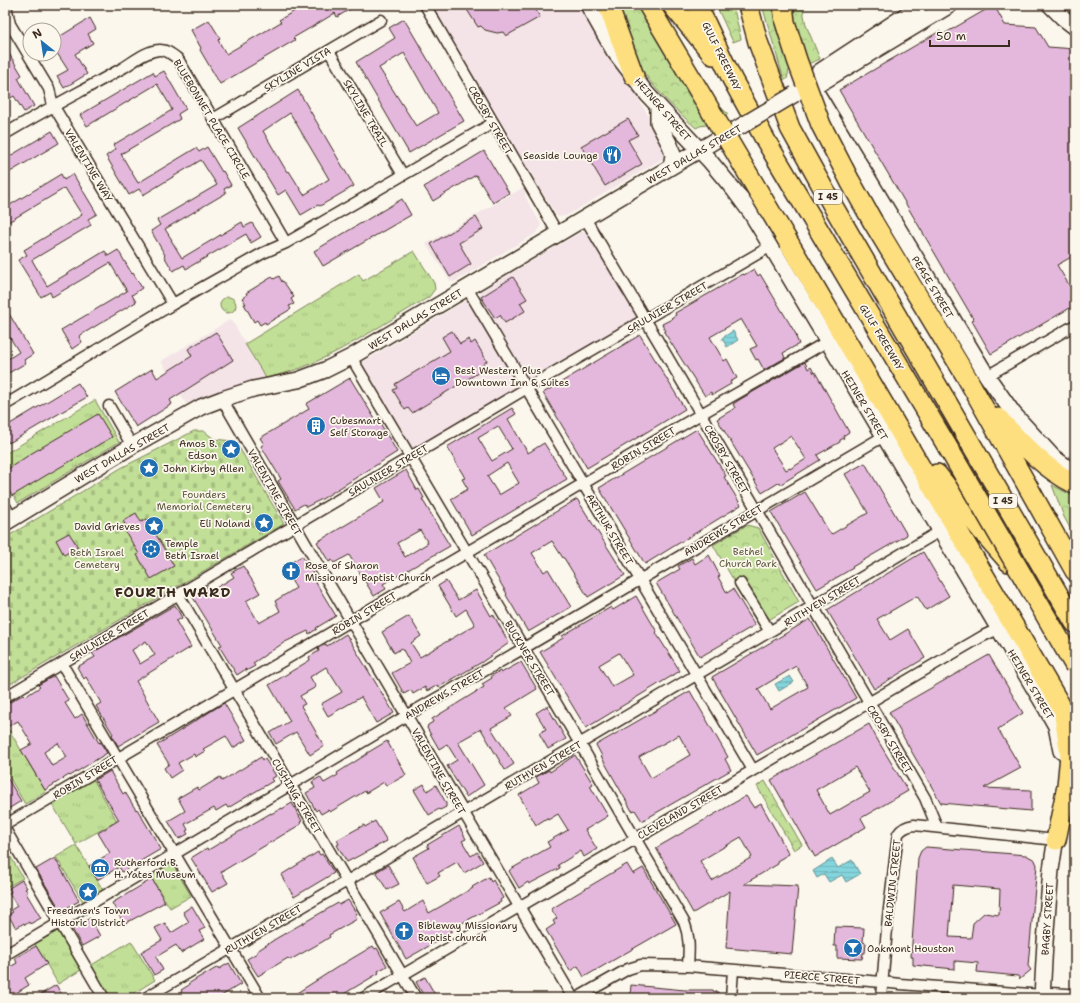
<svg xmlns="http://www.w3.org/2000/svg" width="1080" height="1003" viewBox="0 0 1080 1003" font-family="'Shantell Sans',sans-serif">
<style>
.built{fill:#f4e4e8}
.grass{fill:url(#grass-tufts);stroke:#7e845a}
.forest{fill:url(#forest-crowns);stroke:#7e845a}
.cemetery{fill:url(#cemetery-stones);stroke:#7e845a}
.water{fill:url(#water-rules);stroke:#669090}
.building{fill:#e4b8dd;stroke:#3b2a1e;fill-rule:evenodd}
.lines{fill:none;stroke-linecap:round;stroke-linejoin:round}
.street-casing{stroke:#3b2a1e;stroke-width:13}
.secondary-casing{stroke:#3b2a1e;stroke-width:18}
.highway-casing{stroke:#3b2a1e;stroke-width:22}
.street{stroke:#fbf7ec;stroke-width:10}
.secondary{stroke:#fbf7ec;stroke-width:15}
.highway{stroke:#fedf80;stroke-width:19}
.secondary-bridge-casing{stroke:#3b2a1e;stroke-width:18;stroke-linecap:butt}
.highway-bridge-casing{stroke:#3b2a1e;stroke-width:22;stroke-linecap:butt}
.secondary-bridge{stroke:#fbf7ec;stroke-width:15}
.highway-bridge{stroke:#fedf80;stroke-width:19}
.labels{text-anchor:middle;stroke-width:3.5;stroke-linejoin:round;paint-order:stroke}
.shield{fill:#fbf7ec;stroke:#75685c;stroke-width:1}
.shield-label{font-size:9px;font-weight:bold;fill:#3b2a1e}
.street-label{font-size:10px;fill:#3b2a1e;stroke:#fbf7ec}
.poi-label{font-size:10px;fill:#3b2a1e;stroke:#fbf7ec;text-anchor:start}
.park-label{font-size:10px;fill:#5c573c;stroke:#fbf7ec}
.district-label{font-size:14px;font-weight:bold;letter-spacing:1px;fill:#3b2a1e;stroke:#fbf7ec}
</style>
<defs>
<pattern id="grass-tufts" width="24" height="20" patternUnits="userSpaceOnUse"><rect width="24" height="20" fill="#c1df97"/><path d="M3 7l-1-3M5 7V3M7 7l1-3M15 17l-1-3M17 17v-4M19 17l1-3" fill="none" stroke="#a7c082"/></pattern>
<pattern id="forest-crowns" width="20" height="18" patternUnits="userSpaceOnUse"><rect width="20" height="18" fill="#c1df97"/><path d="M2 6a3 3 0 1 1 6 0M12 15a3 3 0 1 1 6 0" fill="none" stroke="#a7c082"/></pattern>
<pattern id="cemetery-stones" width="16" height="16" patternUnits="userSpaceOnUse"><rect width="16" height="16" fill="#c1df97"/><path d="M2 7V4a2 2 0 0 1 4 0v3zM10 15v-3a2 2 0 0 1 4 0v3z" fill="#a7c082"/></pattern>
<pattern id="water-rules" width="6" height="5" patternUnits="userSpaceOnUse"><rect width="6" height="5" fill="#83d4dc"/><path d="M0 2.5h6" fill="none" stroke="#72b6bc"/></pattern>
</defs>
<rect width="100%" height="100%" fill="#fbf7ec"/>
<filter id="ink" filterUnits="userSpaceOnUse"><feTurbulence type="fractalNoise" baseFrequency=".025" numOctaves="2"/><feDisplacementMap in="SourceGraphic" scale="8" xChannelSelector="R" yChannelSelector="G"/><feConvolveMatrix kernelMatrix="1 2 1 2 8 2 1 2 1" color-interpolation-filters="sRGB"/></filter>
<g filter="url(#ink)">
<path class="built" d="M432,5h151l84,142 1,7 -4,4 -98,58h-9l-26,-41z
M524,187l2,11 15,26 -2,5 -4,5 -81,48 -4,-1 -24,-37z
M581,232h5l3,2 49,82 -3,4 -100,60 -5,-1 -2,-1 -49,-81 1,-3 2,-4z
M465,301h4l50,82v3l-102,61 -3,1 -4,-2 -47,-81v-3z
M231,319l35,59 -34,9 -46,17 -25,-43z"/>
<path class="grass" d="M414,251l20,32 1,6 -6,8c-38,22 -76,48 -116,66 -15,7 -31,11 -47,15l-21,-34 114,-70 4,7z
M95,400l24,42 -101,61 -13,-22v-27z
M9,730l37,62 -21,12 -20,-34v-37z
M93,779l24,42 -41,23 -24,-40z
M76,845l27,45 -20,12 -27,-45z
M5,847l18,31 -18,10z
M172,863l19,33 -21,12 -20,-32z
M58,931l23,39 -23,14 -23,-40z
M131,941l24,39 -29,18h-16l-20,-32z"/>
<path class="forest" d="M613,5h29l44,69 42,40 -15,10 -13,2 -4,2c-22,-20 -44,-40 -59,-66 -10,-16 -17,-39 -24,-57z
M716,5h17l8,34 -8,3z
M762,5h40l4,20 14,34 -12,5 -19,6 -2,9 -3,1z
M220 305a8 8 0 1 1 16 0a8 8 0 1 1-16 0Z
M1052,485l23,12v40l-11,-20z
M747,525l11,3 41,74 -39,23 -47,-80z
M765,781l37,64 -8,5 -37,-64z"/>
<path class="cemetery" d="M194,431h10l10,8 18,2 8,8 44,75 -279,163v-149l116,-70z"/>
<path class="water" d="M733,331l5,9 -11,7 -5,-9z
M790,676l4,6 -15,9 -4,-7z
M832,859l6,9 14,-8 8,14 -14,8 -4,-7 -13,7 -5,-8 -7,4 -4,-7z"/>
<path class="building" d="M305,5h52l-20,12 -2,-4 -18,11 -24,14 2,2 -75,44 -20,-34 1,-2 -10,-18 18,-10 11,18 -2,2 8,14 55,-32 -2,-2z
M464,5h69l7,12 -34,19 -3,-4 -6,1 -12,-3 -4,-4 -3,1z
M994,5l11,20 31,2 12,20 27,2v206l-18,10 18,30v10l-84,49 -19,-33 2,-1 -135,-230 101,-59 2,4z
M90,18l6,11 -8,5 5,9 -18,11 12,20 -23,14 -7,-12 11,-6 -11,-17 -3,2v-15z
M404,19l60,102 -55,32 -53,-91 39,-24 -6,-10zM404,53l34,60 -22,13 -37,-58z
M5,47l17,28 -4,3 16,28 -10,6 -10,-16 -9,5z
M164,71l22,38 -8,5 2,5 -59,35 11,19 6,10 58,-35 3,4 8,-5 15,25 1,-1 8,14 -7,4 2,4 -61,36 7,11h-1l11,18 60,-36 2,5 8,-4 9,14 -10,6 -5,-9 -60,35 -2,-4 -11,6 -9,-15 1,-1 -14,-24 9,-6 -3,-5 60,-35 -16,-25 -58,35 -4,-6 -10,6 -23,-39 10,-7 -3,-4 59,-35 -4,-8 -11,-18 -70,42 -7,-11 73,-43 2,4z
M298,90l56,96 -34,20 -2,-1 -17,10 -15,-25 -8,5 -40,-67zM290,113l39,66 -25,16 -15,-24 -2,1 -24,-41z
M628,119l10,16 -10,5 14,24 -37,22 -24,-40z
M52,131l7,12 -54,32v-16z
M484,151l25,42 -16,10 -17,-28 -43,26 -9,-14z
M61,174l3,6 9,-6 24,40 -9,5 3,6 -59,35 15,26 58,-35 3,5 10,-6 14,24 1,-1 9,15 -10,7 4,7 -57,34 3,6 -10,7 -11,-19 66,-39 -17,-28 -58,34 -2,-5 -9,5 -23,-37 9,-5 -3,-5 58,-35 -17,-27 -60,36v-16z
M402,199l9,16 -88,51 -9,-15z
M476,217l7,12 -24,14 12,21 -21,13 -19,-33z
M754,269l4,7 2,-2 37,62 -1,1 3,7 -16,9 2,5 -21,12 -6,-11 -2,1 -6,-11 7,-3 -16,-27 -31,18 14,24 3,-2 10,19 -7,4 1,2 -19,11 -1,-3 -6,4 -41,-64 2,-1 -4,-7 10,-5 -1,-1 5,-3 -1,-2 68,-39 1,1z
M279,276l3,6 1,-1 11,16 -3,2 3,5 -5,2 2,3 -25,15 -1,-2 -5,3 -3,-5 -3,2 -10,-18h2l-4,-6 5,-3 -1,-2 26,-16 2,2z
M513,277l14,22 -7,4 5,8 -20,12 -5,-8 -5,3 -14,-21z
M5,307l28,47 -9,6 2,3 -21,12v-14l14,-9 -14,-22z
M452,331l8,13 9,-5 2,5 4,-3 12,20 -4,3 3,4 -74,45 -4,-5 -3,2 -12,-20 4,-2 -2,-4 55,-33 -8,-14z
M216,332l17,28 -63,40 2,4 -36,23 -21,-35 37,-23 5,9 35,-22 -4,-7z
M640,335l45,74 -98,59 -44,-75z
M805,362l3,7 3,-2 3,6 1,-1 34,60 -6,4 1,2 -4,2v2l-23,13 3,5 -39,24 -1,-2 -18,11 -45,-74 18,-11 -2,-4 6,-4zM791,436l15,23 -16,10v-1l-4,2 -14,-22z
M350,378l28,46 2,-1 17,29 -75,47 -16,8 -2,-3 -9,5 -17,-28 3,-2 -20,-33 3,-2 -4,-6 49,-29 -3,-5z
M78,383l9,14 -78,46 -4,-6v-10z
M512,408l4,6 -8,5 20,34 16,-10 23,36 -95,56 -21,-36 17,-10 -6,-10 3,-1 -18,-31zM498,426l14,23 -20,12 -14,-23zM507,463l12,20 -20,12 -12,-19z
M98,414l14,23 -67,39 -33,20 -7,-12v-13l27,-18z
M697,429l29,47 -2,1 17,28 -96,59 -46,-76z
M865,463l42,72 -55,32 1,1 -36,21 -46,-77 34,-20 25,41h1l1,1 36,-21 -23,-39z
M406,470l11,20 2,-1 5,9 -2,1 12,20v1l16,26 -67,38 3,5 -12,7 -25,-41 -15,8 -2,-3 -3,2 -12,-20 67,-40 -8,-14zM420,530l8,13 -23,14 -8,-14z
M577,499l48,76 -37,22 -24,-39h-1l-11,-17 -20,12 12,19 4,-3 23,38 -43,25 -22,-37 1,-1 -23,-39z
M136,513l5,9 6,-3 27,47 -23,13 -14,-24 2,-1 -14,-23 3,-2 -5,-8z
M69,533l9,14 -14,8 -8,-15z
M923,552l26,44 -23,14 -9,-14 -40,23 13,21 18,-11 17,29 -51,31 -47,-79z
M709,555l11,21 -2,1 9,16 6,-4 22,36 -55,32 -44,-74 24,-14 -2,-3 14,-8 3,6z
M302,556l12,19 -2,1 24,40 -20,12 1,1 -8,5 -1,-3 -23,11 -32,21 2,3 -9,5v-2l-9,6 -18,-29 3,-1 -30,-49 16,-10 3,5 23,-14 -3,-4 12,-7 17,27 -14,8 13,22 21,-12 -5,-10 21,-13 -13,-21z
M446,581l12,19 18,-10 15,26 2,-2 16,29 -27,19 -43,25 -1,-2 -11,6 -2,-4 -12,7 -2,-4 -7,4 -12,-21 18,-10 -8,-15 -8,5 -12,-21 27,-16 12,20 -10,7 9,14 55,-32 -9,-16 -10,7 -18,-30z
M636,596l21,36 -1,1 24,38 -94,57 -46,-76 23,-14 -1,-2 49,-29 2,3zM619,653l14,22 -21,12 -13,-22z
M175,605l7,13 -6,3 15,26 -55,34 23,41 -41,24 -6,-11 1,-1 -17,-28 5,-3 -15,-26 -2,2 -7,-12 18,-10 -3,-4zM146,641l9,14 -15,9 -8,-14z
M810,619l46,79 -99,57 -45,-78zM796,666l12,21 -38,22 -12,-20z
M346,634l48,79 -18,10 -15,-26 -33,19 -7,-12 21,-12 -16,-25 -16,10 6,10 -16,9 5,8 -4,2 23,40 -14,9 -14,-23 -20,12 -6,-11 20,-12 -21,-36 41,-25 -1,-3 10,-6 -1,-3 8,-4 1,2z
M989,655l34,58 -25,16 23,39 -37,20 47,2v21l-90,-8 -52,-91z
M521,662l16,27 -31,19 6,8 -21,12 23,36 -9,6 -24,-41 -23,13 26,43 -18,12 -19,-31 10,-6 -10,-16 -8,5 -12,-21 1,-3 5,-3 -1,-3 52,-32 -2,-3 10,-6 -1,-2 9,-5 1,2z
M54,676l15,25 -4,2 10,16 7,-5 17,29 1,-1 7,11 -37,23 -1,-1 -24,15 -24,-40 11,-6 -14,-23 -13,7v-23l19,-11 2,2 14,-9 -2,-2zM58,743l9,14 -15,9 -8,-14z
M690,691l38,66 -3,2 6,11 -89,51 -7,-11 -3,1 -31,-55h1l-6,-11zM679,735l11,20 -39,23 -12,-21z
M224,703l22,37 -13,8 -7,-12 -23,13 2,2 -10,6 -1,-3 -16,9 4,7 -12,8 -6,-10 5,-4 -12,-19z
M547,706l19,33 -18,10 -9,-16 7,-4 -10,-16z
M869,724l8,15 31,52 -47,27 5,9 -51,30 -44,-77zM855,767l15,25 -40,23 -14,-25z
M387,741l19,34 -20,11 -2,-4 -18,11 -1,-2 -35,21 -2,-2 -7,4 -3,-5 -2,2 -10,-18 9,-5 -3,-6 8,-5 4,6 14,-8 -1,-2 30,-19v-1z
M575,755l18,29 -3,2 18,30 -23,14 12,19 -13,8 -3,-6 -23,14 2,3 -31,16 -1,-2 -9,6 -10,-17 2,-2 39,-22 -3,-5 21,-12 -10,-16 -10,6 -1,-2 -11,7 -17,-30 20,-12 -3,-6 13,-7 1,2z
M261,757l2,3 2,-1 11,17 -5,3 2,2 -45,27 -2,-3 -10,6 -2,-3 -29,16 3,6 -2,1 2,3 -9,5 -11,-18 17,-10 -7,-13 19,-11 2,3 21,-13 2,4z
M110,771l13,23 2,-2 11,18 1,-1 24,40 -39,23 -3,-5 -22,13 -8,-14 21,-13 -12,-20 21,-13 -24,-40z
M5,774l16,27 -16,10z
M424,784l3,7 9,-6 10,18v4l-6,3 -1,-1 -10,6 -15,-25z
M746,796l8,12 7,-4 28,50 -12,7 1,3 -34,20 54,2 -6,68 -66,-6 4,-57 -37,22 -37,-65zM741,837l11,20 -40,24 -12,-20z
M292,803l10,18 -2,1 1,2 -80,48 7,11 -16,9 -21,-34 16,-10 1,2 63,-37v1l11,-6v1z
M375,821l12,20 -40,21 -10,-17 2,-1 -2,-4 27,-15 1,2z
M459,826l7,13 -4,2 9,15 6,-4 6,10 -19,11 -7,-11 -19,11 2,3 -13,7 -14,-26 16,-9 -2,-3z
M926,847l100,8 9,5 2,5 -9,101 3,4 -11,9 -2,-3 -41,-4 1,-9 -23,-2v8l-42,-4v-8h-2l7,-99 3,-7zM953,885l47,4 -1,26 -15,-2 -11,10 -2,15 -22,-1z
M318,852l2,3 2,-1 12,19 -40,24 -13,-22z
M55,858l24,43 -18,10 -25,-42z
M627,864l6,10 10,-6 33,56 -92,53 -6,-11 -8,5 -24,-41 9,-6 -2,-3 4,-3 -6,-9z
M388,865l11,19 -12,6 -11,-18z
M489,877l2,5 2,-2 10,18 -3,2 1,2 -50,27 1,2 -10,5 1,2 -37,21 -26,-46 19,-11 6,10 18,-11 6,12 44,-25 -1,-1z
M152,879l13,23 -41,22 -12,-21z
M22,880l5,8 -2,1 3,3 -2,1 15,25 -11,6 -1,-2 -4,3 -1,-2 -8,5 -8,-13 5,-3 -2,-2 6,-4 -8,-13 2,-1 -2,-4z
M348,900l9,14 -2,1 2,4 -28,16 1,2 -8,5 -32,18 -2,-2 -30,18 -11,-17 10,-6v-2l20,-13 61,-35 1,2z
M192,906l13,22 -6,3 5,8 -23,14 -5,-8 -20,12 7,13 -9,5 -13,-23 21,-12 -7,-12 10,-5 6,10 18,-11 -6,-10z
M90,918l10,18 -18,10 -10,-17z
M835,927l29,1 -1,14 3,1 -1,10h-2l-1,6 -25,-1v-12h-3z
M36,946l11,18 -22,14 4,7 -21,13h-3v-28l12,-7 -2,-5z
M373,946l2,3 2,-1 10,18 -9,5 1,2 -42,25h-48l47,-30z
M229,963l12,21 -23,14h-46l10,-6 -1,-2 8,-5 -1,-1 18,-11v1l12,-7 1,2z
M425,977l12,21h-12l-9,-16z
M56,985l8,13h-29z
M631,985l54,5h28v1l5,1v6h-88z"/>
<g class="lines">
<defs>
<path id="street" d="M6,5l4,19 39,65 4,16 120,199
M425,5l133,229
M329,51l74,124
M213,119l168,-99
M5,134c38,-23 77,-43 116,-65 11,-6 24,-18 38,-19 7,-1 14,5 19,9l108,184
M585,218l79,133 261,447 12,29
M467,288l286,482
M351,357l197,332 136,233c6,15 5,28 4,44
M987,376l88,-51
M222,399l103,178 248,421
M5,405l168,-101 90,-51 23,-10 207,-120
M109,406l23,40
M5,506l7,12
M740,583l30,49
M178,594l238,404
M62,664l198,334
M5,697l522,-309 244,-142
M5,825l696,-411 127,-73
M5,829l99,169
M5,955l411,-245 108,-62 360,-212
M145,998l202,-117 593,-350
M363,998l620,-362 15,-7
M577,998l51,-29 13,-4 47,1 194,16 18,2 142,11
M731,998l2,-28
M881,998l7,-81 10,-83c4,-6 9,-8 16,-9l142,15"/>
<path id="secondary" d="M588,5l26,46 33,43 62,66 25,30 17,23 20,33 276,464 9,16 5,25
M1050,5l12,12 13,10
M812,85l7,-13 102,-67
M813,87l174,289 26,37 40,44 22,16
M804,89l8,-4 12,-4 126,-76
M658,106v16l12,23 3,10 -2,12
M5,523l127,-77 69,-39 21,-8 31,-10 45,-9 27,-10 26,-13 382,-227
M1042,995l33,2
M1042,998l3,-56 6,-72 6,-40"/>
<path id="highway" d="M608,5l26,71
M672,5l41,50
M697,5l35,74 34,62 181,305
M748,5l10,37 32,86 43,78 242,417
M873,222l93,154 109,195
M789,243l286,487
M998,418c23,25 46,51 77,66
M937,474l44,56 28,32
M1056,840l11,-54 3,-31 -6,-39"/>
</defs>
<use href="#street" class="street-casing"/>
<use href="#secondary" class="secondary-casing"/>
<use href="#highway" class="highway-casing"/>
<use href="#street" class="street"/>
<use href="#secondary" class="secondary"/>
<use href="#highway" class="highway"/>
<defs>
<path id="secondary-bridge" d="M738,128l57,-34"/>
<path id="highway-bridge" d="M648,5l141,238
M783,5l2,17 12,38 24,65 29,56 23,41
M947,446l128,220"/>
</defs>
<use href="#secondary-bridge" class="secondary-bridge-casing"/>
<use href="#highway-bridge" class="highway-bridge-casing"/>
<use href="#secondary-bridge" class="secondary-bridge"/>
<use href="#highway-bridge" class="highway-bridge"/>
</g>
</g>
<defs>
<symbol id="restaurant-disc" viewBox="-11 -11 22 22"><circle r="9.5" fill="#1f6fb2" stroke="#fbf7ec"/><path d="M-5-6h1v4h1v-4h1v4h1v-4h1v5L-1.5 .5V6h-2V.5L-5-1ZM5-6V6H3V1.5H1.5Q1.5-4 5-6Z" fill="#fff"/></symbol>
<symbol id="hotel-disc" viewBox="-11 -11 22 22"><circle r="9.5" fill="#1f6fb2" stroke="#fbf7ec"/><path d="M-6-4.5h1.5V1H6V5H4.5V3h-9V5H-6ZM-4 0a1.8 1.8 0 1 1 3.6 0ZM.5 0V-2.5h3Q6-2.5 6 0Z" fill="#fff"/></symbol>
<symbol id="building-disc" viewBox="-11 -11 22 22"><circle r="9.5" fill="#1f6fb2" stroke="#fbf7ec"/><path d="M-4-6H4V6H1V3H-1V6H-4ZM-2.5-4.3h1.7v1.8h-1.7ZM.8-4.3h1.7v1.8H.8ZM-2.5-1h1.7V.8h-1.7ZM.8-1h1.7V.8H.8Z" fill="#fff"/></symbol>
<symbol id="sight-disc" viewBox="-11 -11 22 22"><circle r="9.5" fill="#1f6fb2" stroke="#fbf7ec"/><path d="M0-6L1.8-2.2L6-1.7L2.9 1.2L3.7 5.4L0 3.3L-3.7 5.4L-2.9 1.2L-6-1.7L-1.8-2.2Z" fill="#fff"/></symbol>
<symbol id="synagogue-disc" viewBox="-11 -11 22 22"><circle r="9.5" fill="#1f6fb2" stroke="#fbf7ec"/><path d="M0-6.5L5.6 3.2H-5.6ZM0 6.5L5.6-3.2H-5.6Z" fill="#fff"/></symbol>
<symbol id="church-disc" viewBox="-11 -11 22 22"><circle r="9.5" fill="#1f6fb2" stroke="#fbf7ec"/><path d="M-1.2-6h2.4v3.5h3.3v2.4h-3.3V6h-2.4V-.1h-3.3v-2.4h3.3Z" fill="#fff"/></symbol>
<symbol id="museum-disc" viewBox="-11 -11 22 22"><circle r="9.5" fill="#1f6fb2" stroke="#fbf7ec"/><path d="M0-6L6-3V-2H-6V-3ZM-5-1h2V3h-2ZM-1-1h2V3h-2ZM3-1h2V3H3ZM-6 4H6V6H-6Z" fill="#fff"/></symbol>
<symbol id="bar-disc" viewBox="-11 -11 22 22"><circle r="9.5" fill="#1f6fb2" stroke="#fbf7ec"/><path d="M-6-5H6L.8 .8V4.5H3.5V6h-7V4.5H-.8V.8Z" fill="#fff"/></symbol>
</defs>
<g fill-rule="evenodd">
<use href="#restaurant-disc" x="601" y="144" width="22" height="22"/>
<use href="#hotel-disc" x="430" y="365" width="22" height="22"/>
<use href="#building-disc" x="305" y="415" width="22" height="22"/>
<use href="#sight-disc" x="220" y="438" width="22" height="22"/>
<use href="#sight-disc" x="138" y="457" width="22" height="22"/>
<use href="#sight-disc" x="253" y="512" width="22" height="22"/>
<use href="#sight-disc" x="143" y="515" width="22" height="22"/>
<use href="#synagogue-disc" x="140" y="538" width="22" height="22"/>
<use href="#church-disc" x="280" y="560" width="22" height="22"/>
<use href="#museum-disc" x="89" y="857" width="22" height="22"/>
<use href="#sight-disc" x="77" y="881" width="22" height="22"/>
<use href="#church-disc" x="393" y="920" width="22" height="22"/>
<use href="#bar-disc" x="842" y="937" width="22" height="22"/>
</g>
<g class="labels">
<g class="shield">
<rect x="814" y="190" width="28" height="14" rx="3"/>
<rect x="989" y="494" width="28" height="14" rx="3"/>
</g>
<g class="shield-label">
<text x="828" y="200">I 45</text>
<text x="1003" y="504">I 45</text>
</g>
<g class="street-label">
<text transform="translate(722 56) rotate(64)" y="4">GULF FREEWAY</text>
<text transform="translate(297 69) rotate(-31)" y="4">SKYLINE VISTA</text>
<text transform="translate(663 109) rotate(49)" y="4">HEINER STREET</text>
<text transform="translate(366 113) rotate(59)" y="4">SKYLINE TRAIL</text>
<text transform="translate(212 119) rotate(59)" y="4">BLUEBONNET PLACE CIRCLE</text>
<text transform="translate(491 120) rotate(60)" y="4">CROSBY STREET</text>
<text transform="translate(694 154) rotate(-30)" y="4">WEST DALLAS STREET</text>
<text transform="translate(89 165) rotate(59)" y="4">VALENTINE WAY</text>
<text transform="translate(933 287) rotate(59)" y="4">PEASE STREET</text>
<text transform="translate(667 307) rotate(-30)" y="4">SAULNIER STREET</text>
<text transform="translate(415 319) rotate(-31)" y="4">WEST DALLAS STREET</text>
<text transform="translate(882 337) rotate(59)" y="4">GULF FREEWAY</text>
<text transform="translate(865 405) rotate(59)" y="4">HEINER STREET</text>
<text transform="translate(643 448) rotate(-31)" y="4">ROBIN STREET</text>
<text transform="translate(122 453) rotate(-30)" y="4">WEST DALLAS STREET</text>
<text transform="translate(727 459) rotate(60)" y="4">CROSBY STREET</text>
<text transform="translate(388 470) rotate(-31)" y="4">SAULNIER STREET</text>
<text transform="translate(275 492) rotate(60)" y="4">VALENTINE STREET</text>
<text transform="translate(610 529) rotate(59)" y="4">ARTHUR STREET</text>
<text transform="translate(723 530) rotate(-31)" y="4">ANDREWS STREET</text>
<text transform="translate(822 601) rotate(-31)" y="4">RUTHVEN STREET</text>
<text transform="translate(364 613) rotate(-31)" y="4">ROBIN STREET</text>
<text transform="translate(109 635) rotate(-31)" y="4">SAULNIER STREET</text>
<text transform="translate(530 658) rotate(59)" y="4">BUCKNER STREET</text>
<text transform="translate(1031 684) rotate(59)" y="4">HEINER STREET</text>
<text transform="translate(444 694) rotate(-30)" y="4">ANDREWS STREET</text>
<text transform="translate(890 739) rotate(59)" y="4">CROSBY STREET</text>
<text transform="translate(543 765) rotate(-30)" y="4">RUTHVEN STREET</text>
<text transform="translate(439 771) rotate(60)" y="4">VALENTINE STREET</text>
<text transform="translate(85 777) rotate(-31)" y="4">ROBIN STREET</text>
<text transform="translate(297 796) rotate(59)" y="4">CUSHING STREET</text>
<text transform="translate(680 812) rotate(-30)" y="4">CLEVELAND STREET</text>
<text transform="translate(892 883) rotate(-84)" y="4">BALDWIN STREET</text>
<text transform="translate(1047 919) rotate(-86)" y="4">BAGBY STREET</text>
<text transform="translate(263 929) rotate(-30)" y="4">RUTHVEN STREET</text>
<text transform="translate(822 977) rotate(5)" y="4">PIERCE STREET</text>
</g>
<g class="poi-label">
<text x="598" y="159" text-anchor="end">Seaside Lounge</text>
<text x="455" y="374">Best Western Plus<tspan x="455" dy="12">Downtown Inn &amp; Suites</tspan></text>
<text x="330" y="424">Cubesmart<tspan x="330" dy="12">Self Storage</tspan></text>
<text x="217" y="447" text-anchor="end">Amos B.<tspan x="217" dy="12">Edson</tspan></text>
<text x="163" y="472">John Kirby Allen</text>
<text x="250" y="527" text-anchor="end">Eli Noland</text>
<text x="140" y="530" text-anchor="end">David Grieves</text>
<text x="165" y="547">Temple<tspan x="165" dy="12">Beth Israel</tspan></text>
<text x="305" y="569">Rose of Sharon<tspan x="305" dy="12">Missionary Baptist Church</tspan></text>
<text x="114" y="866">Rutherford B.<tspan x="114" dy="12">H. Yates Museum</tspan></text>
<text x="88" y="914" text-anchor="middle">Freedmen's Town<tspan x="88" dy="12">Historic District</tspan></text>
<text x="418" y="929">Bibleway Missionary<tspan x="418" dy="12">Baptist church</tspan></text>
<text x="867" y="952">Oakmont Houston</text>
</g>
<g class="park-label">
<text x="204" y="498">Founders<tspan x="204" dy="12">Memorial Cemetery</tspan></text>
<text x="748" y="555">Bethel<tspan x="748" dy="12">Church Park</tspan></text>
<text x="97" y="556">Beth Israel<tspan x="97" dy="12">Cemetery</tspan></text>
</g>
<g class="district-label">
<text x="173" y="597">FOURTH WARD</text>
</g>
</g>
<rect width="1080" height="1003" fill="none" stroke="#fbf7ec" stroke-width="20"/>
<rect x="10" y="10" width="1060" height="983" fill="none" stroke="#3b2a1e" stroke-width="1.5" filter="url(#ink)"/>
<g transform="translate(42 42) rotate(330)"><circle r="19" fill="#fbf7ec" stroke="#aea59a"/>
<path d="M0-3L7 15L0 10L-7 15Z" fill="#1f6fb2"/>
<text y="-6" font-size="11" font-weight="bold" text-anchor="middle" fill="#3b2a1e">N</text>
</g>
<path d="M930 40v6h79v-6" fill="none" stroke="#3b2a1e" stroke-width="2"/>
<text x="936" y="40" font-size="12" fill="#3b2a1e" stroke="#fbf7ec" stroke-width="3" paint-order="stroke">50 m</text>
</svg>
